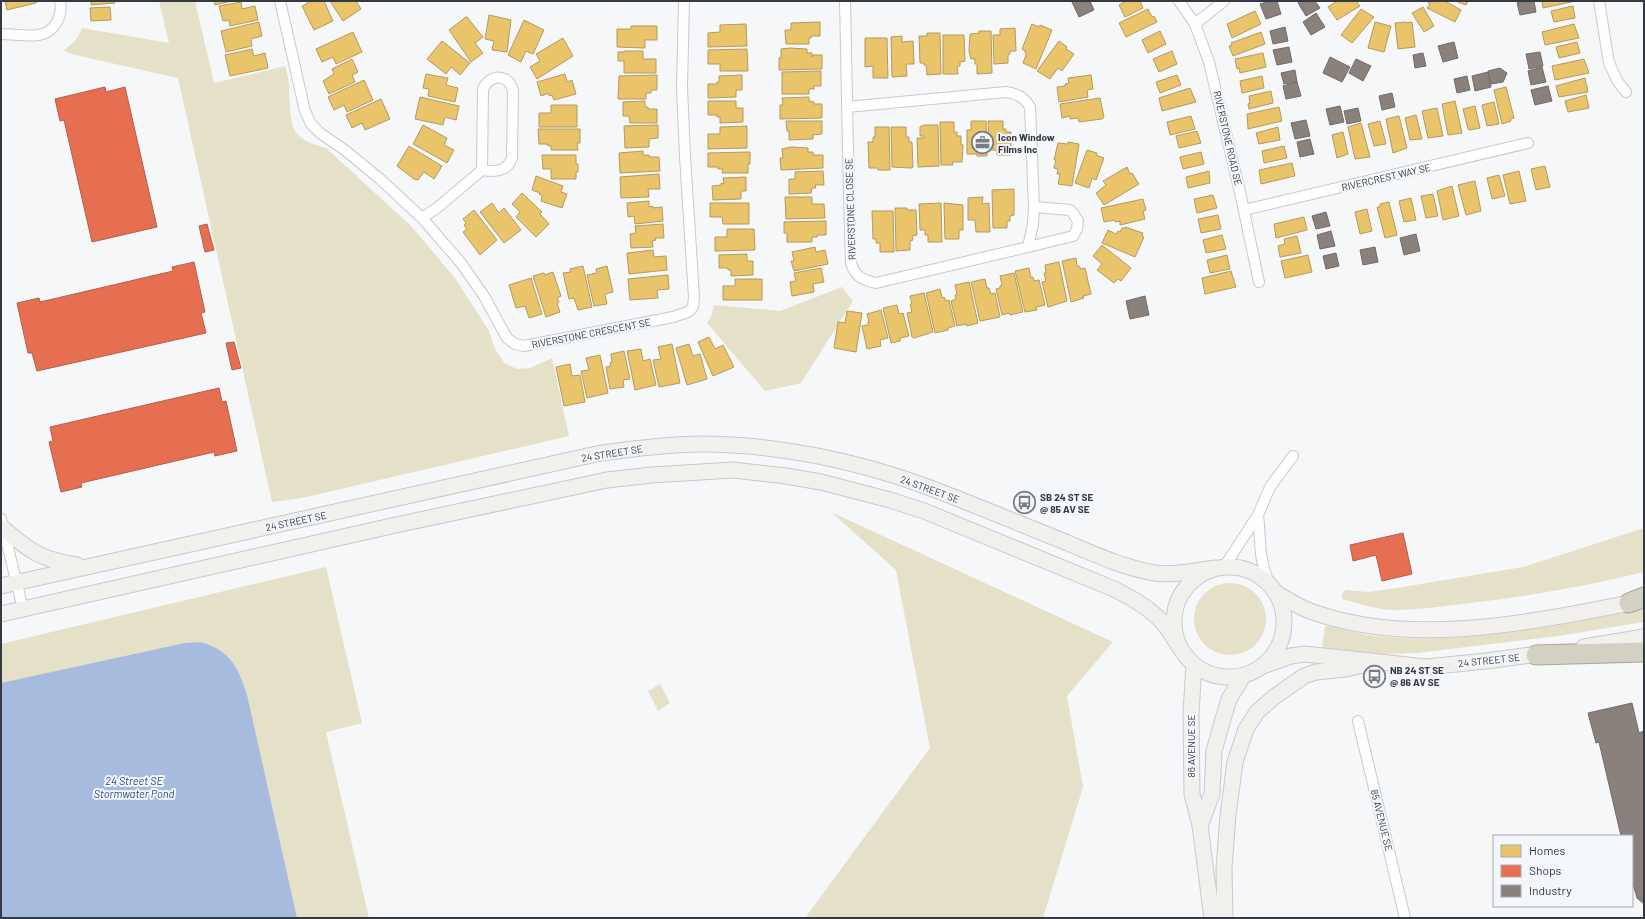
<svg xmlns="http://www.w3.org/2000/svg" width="1645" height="919" viewBox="0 0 1645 919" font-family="Barlow,sans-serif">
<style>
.green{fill:#e5e0c8}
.water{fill:#a6bbde}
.homes{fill:#e9c46a;stroke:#b39a5e}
.shops{fill:#e76f51;stroke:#b15f4d}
.industry{fill:#8a817c;stroke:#706b6b}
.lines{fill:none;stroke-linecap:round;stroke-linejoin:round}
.street-casing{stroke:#c6c9cf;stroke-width:12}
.secondary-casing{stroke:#c6c9cf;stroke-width:17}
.highway-casing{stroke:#a8a69a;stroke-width:21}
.street{stroke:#fefefe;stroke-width:10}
.secondary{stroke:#f1f0ec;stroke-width:15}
.highway{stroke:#d3d1c4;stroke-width:19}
.labels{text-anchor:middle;stroke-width:4;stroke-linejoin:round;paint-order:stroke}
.poi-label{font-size:10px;font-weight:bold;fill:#343943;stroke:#f3f6fb;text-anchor:start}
.street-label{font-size:10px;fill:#343943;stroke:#f3f6fb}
.water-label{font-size:11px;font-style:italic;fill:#284b87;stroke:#f3f6fb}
</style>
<rect width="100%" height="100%" fill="#f5f7f9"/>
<path class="green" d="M159,1h36l19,82 71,-17c2,6 3,12 4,18 1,14 -1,40 9,51 8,8 19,10 28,13l85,78 44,52 34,53 5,16 10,16 13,6 13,-1 22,-10 17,78 -267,62 -30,4 -94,-424 -107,-24 -7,-4c9,-6 14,-11 18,-22l87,15z
M842,287l11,14 -52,82 -36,8 -58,-68 4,-6 3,-12 66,6z
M831,512l282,130 -46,54 16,91 -40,131h-238l125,-170 -34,-178z
M1644,528v44c-57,14 -115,24 -173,31 -26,3 -53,7 -79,7 -17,-1 -34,-7 -50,-11v-6l4,-3 22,2 29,-4 126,-21z
M326,567l36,156 -36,9 43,186h-368v-274z
M1194 619a36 36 0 1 1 72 0a36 36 0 1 1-72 0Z
M1644,609v13l-86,14 -141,17 -38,1 -56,-6 -1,-2 3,-19 2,-1c16,3 32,8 48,10 91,9 180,-10 269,-27z
M660,684l10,19 -12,8 -10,-20z"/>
<path class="water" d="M200,642c30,8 38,25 47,53l50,223h-296v-235l184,-40z"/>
<path class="homes" d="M5,1h32v1l-1,1 -29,7z
M91,1h23l1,2 -24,2z
M214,1h18l-17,4z
M307,1h17l9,20 -19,9 -12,-24 6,-3z
M330,1h26l5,8 -18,12z
M1126,1h14l3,7 -18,9 -6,-12z
M1337,1h19l4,5 -23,14 -9,-13z
M1429,1h16l16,9 -6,12 -28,-14 3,-4 -2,-1z
M1455,1h13l-2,4z
M1542,1h34l-33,7z
M241,2l1,7 13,-3 3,14 -28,6 -1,-6 -6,1 -4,-15z
M1573,6l2,12 -21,4 -3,-11z
M110,7l1,13 -20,1 -1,-13z
M1423,7l11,19 -10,6 -12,-19z
M1148,9l4,8 2,-1 3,6 -31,15 -7,-14z
M1361,9l13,8 -22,26 -11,-8z
M1255,11l6,13 -29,14 -5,-14z
M489,15l22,5 -4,32 -15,-2 2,-9 -9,-2z
M466,17h1l16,20 -8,6 8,10 -12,9 -22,-32z
M524,20l20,10 -11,24 -7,-3 -5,11 -13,-7z
M259,22l3,14 -11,3 1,7 -26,6 -5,-21z
M820,22v14h-9v2h-2v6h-23l-1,-14h6v-7z
M1375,22l16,4 -7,26 -16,-4z
M1406,22v1l6,-1 3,25 -17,2 -3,-26z
M746,24l1,22 -39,1v-14l12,-1v-7z
M1032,24l7,3 1,-2 12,5 -16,39 -13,-6 3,-8 -1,-4 -3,-2z
M1574,24l5,14 -34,7 -3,-13z
M631,26h26v14h-13l1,1v7l-28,-1v-18h14z
M1015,28l1,23h-6v3l-2,1v8l-14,1 -1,-29h7v-6z
M979,31h12l1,42 -15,1v-10h-2v-5h-4l-2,-8 1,-17 9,-1z
M1160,31l6,13 -18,9 -6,-13z
M353,32l9,20 -26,12 -3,-7 -11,5 -6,-13z
M1261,32l4,12 -32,12 -4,-10 3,-1 -1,-2z
M927,33h13l1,41 -14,1 -1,-10h-2v-2h-4l-1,-27h8z
M943,35h21l1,26 -5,1v4l-3,1 1,7h-15z
M902,36v6l11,-1 1,23h-8l1,12 -15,1 -1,-40z
M563,38l10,18 -36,23 -7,-12 10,-6 -4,-7z
M865,38h22l1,40h-15v-12l-8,1z
M442,41l28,22 -10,12 -9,-8 -5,7 -19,-15z
M1059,41l8,6 -1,2 8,5 -12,17 -4,-3 -8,11 -13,-8z
M1577,42l3,11 -21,5 -3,-11z
M790,48l17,1v4h5v4l1,-2h9v14l-43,1v-12h2v-9z
M252,49l2,7 11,-3 3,15 -38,8 -5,-21z
M747,49l1,22h-28v-7h-12v-14z
M624,51h19v8h13v14h-32v-12h-6v-9h6z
M1172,51l5,13 -18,8 -6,-13z
M1263,53l3,14 -26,6 -1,-5 -2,1 -2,-10z
M352,59l6,13 -6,3 3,7 -26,12 -6,-13 11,-7 -2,-5z
M1584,59l5,14 -34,7 -3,-14z
M821,71v15h-7v3h-5v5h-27v-22z
M426,74l22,4 -2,7 12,3 -3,14 -27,-6 1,-7 -6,-1z
M565,74l2,8 5,-2 4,14 -22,6 -2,-5 -3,1v-3l-8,3 -4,-14z
M657,75v15h-6v3h-5v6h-28l1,-23z
M742,75v15h-6v7l-28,1v-14h9v-2h2v-6z
M1091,75l2,14 -6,1 1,7 -29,5 -2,-15 8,-1v-2l4,-1 -1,-5z
M1177,75l4,10 -21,8 -4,-11z
M1262,76l2,12 -22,5 -2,-12z
M1585,78l3,14 -29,5 -3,-11z
M364,80l9,20 -26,12 -3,-7 -10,5 -6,-13z
M1506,87l8,31 -4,1 1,2 -9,3 -8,-34z
M1190,88l6,14 -34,9 -3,-13z
M1271,91l2,12 -24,6 -1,-5 2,-1 -1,-7z
M1586,95l3,13 -21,4 -3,-11z
M420,97l39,9 -3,14 -11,-3 -2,8 -28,-6z
M809,97v4l5,1v2h8v14l-42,1v-14h3l-1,-7z
M1100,98l4,19 -2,2 -23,3 -1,-4 -8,1v-3l-8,2 -2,-14z
M381,99l9,20 -25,11 -3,-7 -10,5 -6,-13z
M645,101v6h3v2h9v14h-27l-1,-7h-6v-14z
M708,101h28v7h7v14l-23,1v-6h-3v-2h-9z
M1455,101l7,32 -14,2 -6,-31z
M1494,102l5,22 -12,2 -5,-21z
M551,105h26v22h-38v-14h12z
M1475,106l5,22 -10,2 -2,-1 -5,-20z
M1279,107l3,14 -34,8 -1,-15z
M1437,108l6,28 -15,2 -6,-27z
M1416,115l6,24 -12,1 -5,-22z
M1191,116l4,13 -25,6 -3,-13z
M1399,116l8,32 -14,5 -7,-34z
M786,121h36v13l-9,1v4l-24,1v-9h-2z
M971,121h15l1,35h-10v-2h-10v-24h4z
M988,121h15v8h3v3h5v23h-14l-1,-5h-7z
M1380,121l6,23 -12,2 -6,-22z
M940,122h14v10h3v4h4v9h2l-1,17h-10l1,3h-12z
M1361,123l9,34 -15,2 -7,-32z
M423,125l24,13 -3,7 10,5 -7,13 -34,-19z
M658,125v13l-9,1v8l-24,1 -1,-22z
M924,125h14l1,41 -21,1 -1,-29h7v-2h-4v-9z
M747,126v22l-39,1v-15h12v-7z
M875,127h14l1,43h-12v-2h-9l-1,-26h5v-5h2z
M891,127h15v10h3v5h3l1,25 -2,1 -19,-1z
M1278,127l2,13 -21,4 -3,-11z
M538,129h42v14h-3l1,7h-27v-4l-4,-1v-1h-8z
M1197,131l4,12 -22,5 -3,-12z
M1343,132l5,22 -11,4 -5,-23z
M1068,142l11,2 -7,42 -14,-2 2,-10h-3l1,-5 -4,-1 2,-8h-2l4,-17 10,1z
M409,146l33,20 -8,13 -10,-7 -6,8 -4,-1 -17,-13z
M1284,146l3,12 -23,5 -2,-12z
M791,147l17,1v4h5v3h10v13l-42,2 -1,-12h3l-1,-9z
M1087,150l10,3 -1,2 8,3 -8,22 -4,-2 -3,10 -14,-5z
M643,151v4h6v2h10l1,14 -40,2 -1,-20z
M750,152v12h-2v9h-26l1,-4h-5v-2h-10v-14z
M1201,152l3,12 -21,5 -3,-12z
M542,155h34v9h2v8h-2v7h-25v-10h-8z
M1292,163l3,13 -34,8 -2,-14z
M1545,166l5,21 -14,3 -5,-21z
M1127,167l3,7 2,-1 7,11 -35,21 -8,-12 10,-8 -3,-4z
M823,171l1,14h-9l1,3h-4l-1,5 -22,1v-15h6v-7z
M1209,171l1,12 -22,5 -2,-11z
M1519,171l7,30 -16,3 -7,-29z
M659,174l1,15h-12l1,8 -28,1 -1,-21z
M1499,175l6,21 -13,3 -5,-21z
M536,176l27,10 -2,6 6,2 -5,14 -21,-7 1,-6 -3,-1 1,-1 -8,-3z
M746,177v14h-5v8l-28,1 -1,-14 9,-1v-2l3,1 -1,-6z
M1475,181l6,30 -15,4 -8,-30z
M1452,186l7,30 -16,4 -6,-29z
M1014,189v26l-4,1v5h-3v7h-14l-1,-38z
M522,193l20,19 -2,2 9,10 -13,13 -20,-20 4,-5 -8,-8z
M1433,194l5,22 -12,2 -5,-22z
M1213,195l4,13 -20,5 -3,-14z
M785,197h27v7h12l1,14 -39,1z
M983,197l-1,7 7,-1 1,29h-14l-1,-12h-7v-22z
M1411,198l5,22 -12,2 -5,-21z
M1143,199l3,11 -3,1 2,8 -25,6v-4l-5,1 -1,-2 -10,2 -3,-14z
M649,201v6l4,-1v2l9,-1 1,14 -28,3 -1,-8 -6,1 -1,-14z
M1389,202l8,33 -12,3 -8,-31h3v-3z
M492,203l7,10 5,-5 17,22 -17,13 -24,-31z
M710,203h39v21h-26l-1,-7h-12z
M941,203l1,39h-14v-7h-3v-5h-5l-1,-26z
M944,203l19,2v25h-4v9h-14z
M895,208h12v2h9l1,25 -5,1 1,4 -3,1v9l-14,1z
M1367,209l5,22 -12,3 -5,-22z
M474,210l23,30 -17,15 -17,-23 4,-3 -3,-4 2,-2 -3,-4z
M872,211h21l1,41h-14v-9h-4v-4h-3z
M1218,215l3,14 -20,4 -3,-14z
M1304,217l3,13 -31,8 -2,-14z
M826,221v14h-9v2h-5v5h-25v-9h-3v-11z
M663,224l1,14h-9l1,2 -4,1 1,6 -22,1 -1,-14 6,-1 -1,-7z
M1125,227l18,6 -1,3 2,1 -9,20 -33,-14 6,-13 8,4 2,-3 2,1 2,-4h3z
M727,229h27l1,21 -40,1v-14h12z
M1222,235l4,14 -20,4 -3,-13z
M1297,236l4,17 -21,4 -2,-11 7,-2 -1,-5z
M1102,245l29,23 -10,13 -3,-2 -4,4 -17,-13 5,-6 -9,-8z
M815,247l1,5 9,-2 3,14 -34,7 -3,-10h3l-2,-9z
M653,250l1,7 12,-1 1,14 -38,4 -2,-21z
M747,254v7h6v14l-22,1v-6h-3v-2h-9v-13z
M1227,255l3,14 -20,4 -3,-13z
M1308,255l4,17 -27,6 -4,-17z
M1076,258l1,8h2l2,3 4,-1 6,26 -8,2 1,2 -13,4 -9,-41z
M1059,262l8,39 -19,6 -6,-25 4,-1 -2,-8h2l-1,-8z
M583,266l9,41 -14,3 -4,-12 -5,1 -6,-26 8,-1 -1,-3z
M607,266l6,26 -8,2 2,10 -13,2 -7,-31 10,-2 -1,-4z
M821,268l3,14 -11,2 1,8 -22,4 -2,-14 6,-1 -2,-8z
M1029,268l2,10 2,-1 1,4 5,-1 6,25 -9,2 1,3 -12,2 -10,-41z
M1231,271l5,16 -31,7 -3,-16z
M553,272l8,24 -4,2 2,4 -2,1 3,9 -14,5 -13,-41 11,-3 1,2z
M1014,273l9,39 -13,3 -1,-2 -7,2 -6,-26 4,-1v-2l2,-1 -2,-9z
M668,275l1,14 -12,1 1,8 -28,2 -2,-21z
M531,278l11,36 -13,4 -4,-12 -9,2 -7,-23z
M735,279h27v21h-39v-14h12z
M985,279l2,9h2l2,6 4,-1 5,24 -20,4 -9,-39z
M969,282l9,41 -11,3 -1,-2 -9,2 -6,-25 5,-2 -1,-4 2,-1 -2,-9z
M940,289l2,8 3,1v3l4,-1 6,26 -7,2v2l-13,3 -9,-40z
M924,293l9,39 -19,6 -2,-1 -5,-24 5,-1 -2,-8h2l-2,-8z
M897,305l2,9 4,-1 6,23 -9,2v3l-9,2 -8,-35z
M881,310l7,28 -8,2 1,6 -14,3 -5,-23 6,-1v-3h1l-2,-8z
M847,311l15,2 -6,39 -22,-4 4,-26 7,1z
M709,337l6,12 8,-4 11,22 -21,9 -15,-34z
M672,344l8,39 -21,4 -6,-27 8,-1 -3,-12z
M689,344l4,12 7,-2 7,25 -20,6 -11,-37z
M641,349l2,12 7,-2 6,26 -21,5 -8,-39z
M624,351l6,28 -7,1 1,7 -14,2 -4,-22 5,-1 -1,-3 2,-1 -1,-8z
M600,355l8,38 -21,5 -6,-27 8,-1 -3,-12z
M570,364l2,12 8,-1 5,27 -21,4 -8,-39z"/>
<path class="shops" d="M105,87l1,5 19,-5 32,140 -65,15 -28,-122 -4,1 -5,-22z
M207,224l7,26 -9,2 -6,-26z
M194,262l11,50 -4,1 5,20 -169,38 -5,-18h-4l-11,-50 22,-5 1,4 133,-31 -1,-4z
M234,342l7,26 -9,2 -6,-27z
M219,388l3,14 4,-1 11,50 -22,5 -1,-4 -133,31 1,4 -21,5 -12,-50 4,-1 -3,-14z
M1403,533l9,41 -30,7 -6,-26 -23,6 -3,-16z"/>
<path class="industry" d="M1074,1h16l4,9 -15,7 -7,-15z
M1270,1h7l4,13 -15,5 -6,-15z
M1301,1h14l5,7 -14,8 -8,-13z
M1525,1h9l2,11 -16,3 -3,-12z
M1316,13l9,14 -14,8 -8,-13z
M1285,27l3,14 -15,3 -3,-13z
M1454,42l4,16 -15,4 -5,-16z
M1289,47l3,15 -15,3 -4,-15z
M1540,52l3,14 -14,3 -3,-15z
M1423,53l3,13 -11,2 -2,-13z
M1330,57l20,10 -8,15 -19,-9z
M1356,59l15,7 -8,15 -14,-8z
M1542,67l4,15 -15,3 -3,-14z
M1500,68l7,5 -4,9 -12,2 -3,-13z
M1295,70l2,12 -13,2 -3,-11z
M1488,72l3,15 -16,4 -3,-15z
M1467,76l3,14 -13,3 -3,-14z
M1297,82l4,14 -15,3 -3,-13z
M1548,86l4,15 -17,4 -4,-15z
M1392,93l3,14 -13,3 -3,-14z
M1340,106l4,16 -14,3 -4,-16z
M1358,108l3,13 -14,3 -3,-13z
M1306,120l4,16 -15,3 -4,-16z
M1310,139l4,15 -14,3 -3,-15z
M1326,212l4,14 -14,3 -4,-13z
M1331,231l4,15 -15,3 -3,-14z
M1416,234l4,17 -16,4 -4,-17z
M1375,247l3,15 -15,3 -3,-15z
M1336,253l3,13 -13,3 -3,-13z
M1145,296l4,19 -19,4 -4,-18z
M1632,703l7,30 5,-2v173l-7,-6 -5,-18v-44h-11l-22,-94 -3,1 -8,-30z"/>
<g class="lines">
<defs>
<path id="street" d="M280,1l25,110 6,13 9,9 26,18 34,28 42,39 39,45 23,33 23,42 8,6 9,2 149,-29 15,-5 5,-5 1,-10 -9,-141 -3,-69 2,-86
M845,1c2,88 3,175 6,262 4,14 12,17 25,20l152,-36 5,-23 1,-17 -4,-100c-6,-10 -12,-13 -24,-15l-159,15
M1179,1l16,23 14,38 31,130 19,90
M1599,1l10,62 9,19 8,10
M1195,24l29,-23
M1,34c12,0 26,3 38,1 16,-3 24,-19 21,-34
M1244,210l284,-67
M422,218l15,-10 45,-38 1,-81c7,-15 26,-16 30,2l-1,67c-5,14 -17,14 -30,12
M1028,247l45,-11 4,-7 1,-8 -5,-8 -3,-3 -36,-3
M1258,515c3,24 0,44 11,67
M1,519l22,90
M1224,567l34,-52 12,-28 23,-31
M1358,721l47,197"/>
<path id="secondary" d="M3,528c26,23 39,32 74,37
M1174 622a55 55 0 1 1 110 0a55 55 0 1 1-110 0Z
M1,586l600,-133c33,-4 66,-9 99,-9 75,0 154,16 225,42 48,18 95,38 143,57 28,12 57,25 87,30 20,3 41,-3 61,-5
M1278,594c10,6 21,13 32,17 103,38 227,10 330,-10
M1,614l395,-89 211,-45 45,-5 81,-5 53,6 35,6 69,18 34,11 190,78c18,9 36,19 49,34 6,7 11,16 16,23
M1584,647l60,-10
M1194,665l-3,48 1,81 8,32 12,92
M1263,666l28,-10 14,-2 121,13 60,-6 60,-8
M1200,826l12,-32 2,-43 9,-32 6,-20 14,-23
M1225,918l-1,-50 4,-53 7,-53 11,-33 11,-17 17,-15 30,-21 12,-4 30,-3 21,-5"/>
<path id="highway" d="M1629,603l15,-6
M1536,655l108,-3"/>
</defs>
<use href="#street" class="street-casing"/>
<use href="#secondary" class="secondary-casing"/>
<use href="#highway" class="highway-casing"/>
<use href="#street" class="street"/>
<use href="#secondary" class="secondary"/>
<use href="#highway" class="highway"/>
</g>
<defs>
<symbol id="office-ring" viewBox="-11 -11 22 22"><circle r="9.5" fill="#f3f6fb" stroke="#787c83" stroke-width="1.5"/><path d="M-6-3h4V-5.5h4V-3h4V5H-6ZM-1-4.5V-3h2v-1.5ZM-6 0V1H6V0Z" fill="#787c83"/></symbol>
<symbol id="bus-ring" viewBox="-11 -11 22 22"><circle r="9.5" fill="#f3f6fb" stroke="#787c83" stroke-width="1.5"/><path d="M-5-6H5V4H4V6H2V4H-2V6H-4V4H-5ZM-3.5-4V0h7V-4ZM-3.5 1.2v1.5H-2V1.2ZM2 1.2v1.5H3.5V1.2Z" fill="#787c83"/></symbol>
</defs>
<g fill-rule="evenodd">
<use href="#office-ring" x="970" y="130" width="25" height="25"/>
<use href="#bus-ring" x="1012" y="490" width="25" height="25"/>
<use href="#bus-ring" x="1362" y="664" width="25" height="25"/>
</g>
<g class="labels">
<g class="poi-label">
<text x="998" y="141">Icon Window<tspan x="998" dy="12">Films Inc</tspan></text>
<text x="1040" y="501">SB 24 ST SE<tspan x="1040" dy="12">@ 85 AV SE</tspan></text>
<text x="1390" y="674">NB 24 ST SE<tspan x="1390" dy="12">@ 86 AV SE</tspan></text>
</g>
<g class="street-label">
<text transform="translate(1228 138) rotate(77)" y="4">RIVERSTONE ROAD SE</text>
<text transform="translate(1386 177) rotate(-13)" y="4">RIVERCREST WAY SE</text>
<text transform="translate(850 209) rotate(-92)" y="4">RIVERSTONE CLOSE SE</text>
<text transform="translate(591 333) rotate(-11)" y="4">RIVERSTONE CRESCENT SE</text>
<text transform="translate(612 453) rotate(-9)" y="4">24 STREET SE</text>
<text transform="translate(930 489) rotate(20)" y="4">24 STREET SE</text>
<text transform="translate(296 521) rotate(-12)" y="4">24 STREET SE</text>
<text transform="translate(1489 660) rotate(-6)" y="4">24 STREET SE</text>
<text transform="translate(1191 746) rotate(-90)" y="4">86 AVENUE SE</text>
<text transform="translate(1382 820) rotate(76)" y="4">85 AVENUE SE</text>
</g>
<g class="water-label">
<text x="134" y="785">24 Street SE<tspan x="134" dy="13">Stormwater Pond</tspan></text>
</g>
</g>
<rect width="1645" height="919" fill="none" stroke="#343943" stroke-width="4"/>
<rect x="1493" y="835" width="140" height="72" fill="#f3f6fb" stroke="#a7aab1"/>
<rect x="1501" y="845" width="20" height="12" fill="#e9c46a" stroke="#a7aab1"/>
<text x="1529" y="855" font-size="12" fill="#343943">Homes</text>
<rect x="1501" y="865" width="20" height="12" fill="#e76f51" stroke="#a7aab1"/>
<text x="1529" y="875" font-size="12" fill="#343943">Shops</text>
<rect x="1501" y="885" width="20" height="12" fill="#8a817c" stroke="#a7aab1"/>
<text x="1529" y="895" font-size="12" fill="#343943">Industry</text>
</svg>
